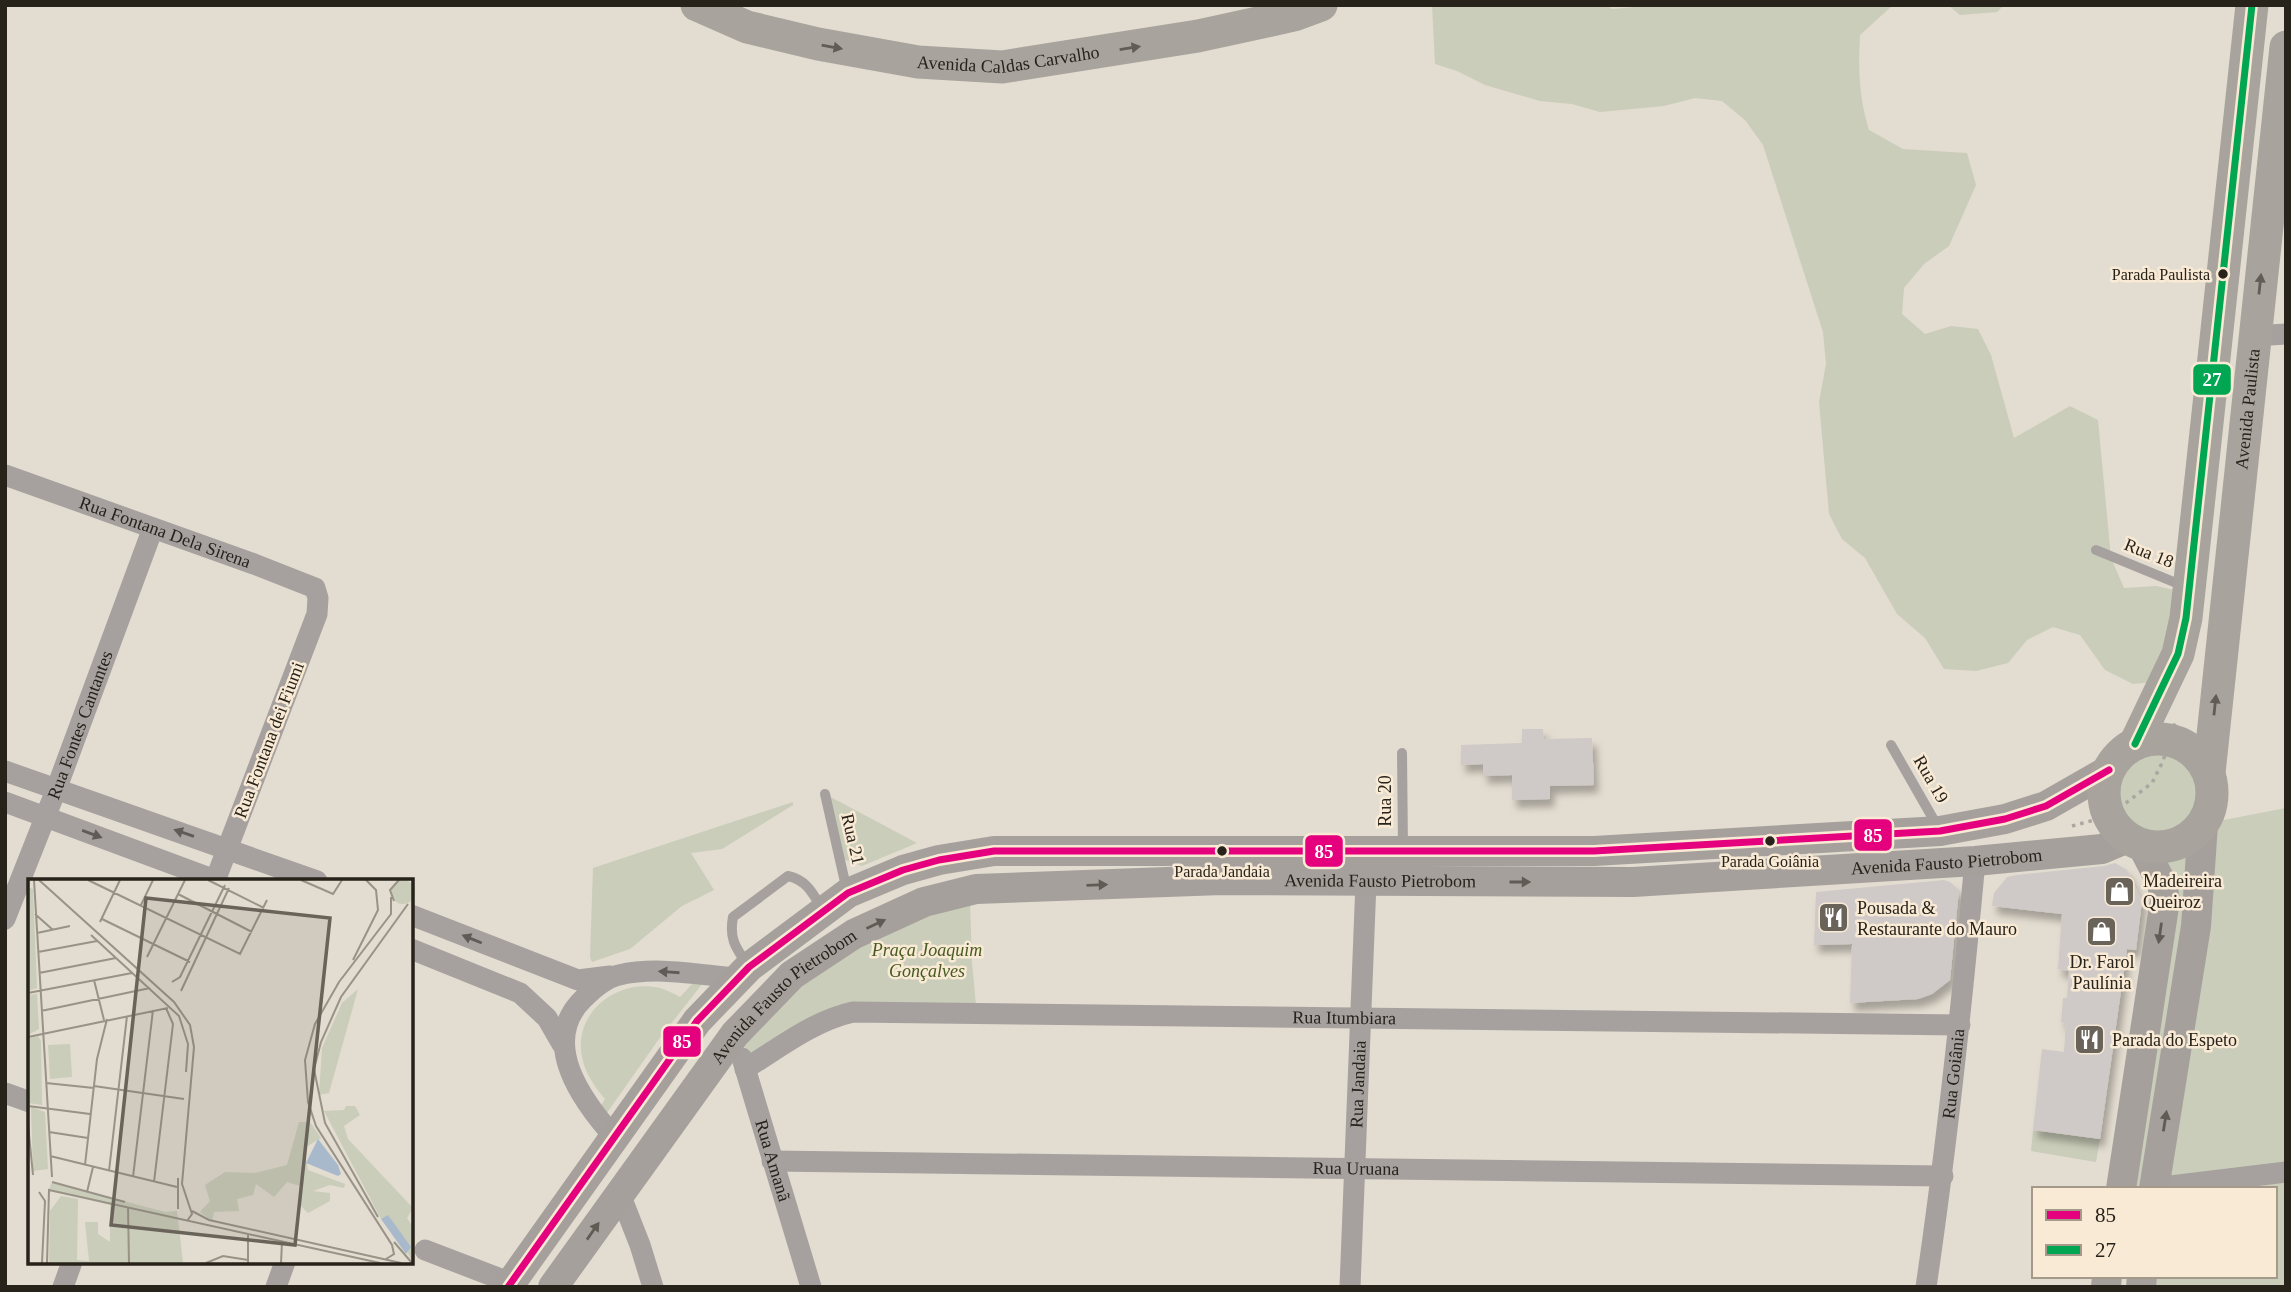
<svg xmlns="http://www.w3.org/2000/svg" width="2291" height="1292" viewBox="0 0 2291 1292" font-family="Georgia,serif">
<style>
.green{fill:#cacdb9}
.building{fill:#cfc9c7;filter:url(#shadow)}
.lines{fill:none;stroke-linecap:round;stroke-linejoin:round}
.path{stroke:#aaa6a1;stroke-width:3.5;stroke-dasharray:3.5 5;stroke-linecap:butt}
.lane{stroke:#a6a19f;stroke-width:10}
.street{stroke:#a6a19f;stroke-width:21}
.secondary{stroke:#a6a09c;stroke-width:30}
.primary{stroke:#a8a49d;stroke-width:33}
.bus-1-casing{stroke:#f9ead5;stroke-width:12}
.bus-2-casing{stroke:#f9ead5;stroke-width:12}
.bus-1{stroke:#e5007d;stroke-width:7}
.bus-2{stroke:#00a651;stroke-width:7}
.oneway{fill:#615c55}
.oneway2{fill:#605b56}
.oneway3{fill:#605b54}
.bus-dot{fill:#27221a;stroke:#f9ead5;stroke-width:2.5}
.labels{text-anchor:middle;stroke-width:5;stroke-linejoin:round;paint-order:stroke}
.bus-label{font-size:16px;fill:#27221a;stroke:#f9ead5}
.street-label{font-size:18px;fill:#27221a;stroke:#f9ead5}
.poi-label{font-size:18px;fill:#27221a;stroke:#f9ead5;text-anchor:start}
.park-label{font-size:18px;font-style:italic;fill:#475b21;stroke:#f9ead5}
.inset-road{fill:none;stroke:#989287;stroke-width:2}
.view{fill:#69635a;fill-opacity:0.15;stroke:#69635a;stroke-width:3.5}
.inset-edge{fill:none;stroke:#27221a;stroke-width:3.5}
.line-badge{stroke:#f9ead5;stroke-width:2.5}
.badge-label{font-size:19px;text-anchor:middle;font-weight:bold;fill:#fff}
</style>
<defs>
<filter id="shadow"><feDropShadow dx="4.5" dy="8" stdDeviation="3.5" flood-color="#0004"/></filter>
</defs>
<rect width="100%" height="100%" fill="#e3dcd0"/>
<path class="green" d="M1432,5h174l6,4 45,-4h236l-33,30c-2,34 -1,63 9,95l34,19 64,4 9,32 -27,61 -25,18 -20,24 -2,26 23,20 26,-8 27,3 13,26 23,83 56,-32 28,14 13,138 13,30 32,-2 33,7 -24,88 -32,3 -28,-14 -25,-35 -27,-8 -26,13 -19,23 -32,8 -32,-2 -19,-31 -28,-24 -32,-56 -23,-19 -13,-25 -10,-112 7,-38 -3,-32 -60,-187 -18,-25 -23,-19 -27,-3 -31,8 -64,6 -28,-8 -32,-3 -55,-16 -28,-14 -22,-7z
M1948,5h56l-7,7 -37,3z
M2112 793a46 46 0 1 1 92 0a46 46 0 1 1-92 0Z
M825,794l92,49 -55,23 -22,-8z
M793,802v3l-71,44 -31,4 23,37 -32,16 -52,43 -38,13 -2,-5 3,-89z
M2286,808v479h-137l1,-11h125v-87h-154l38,-341 17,-3 15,-8 12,-13z
M970,900l2,63 4,42 -125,-1 -103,56 -6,-24 58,-55 103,-60z
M693,983h10l-44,56 -55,78 -5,-8 6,-10c-10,-12 -20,-26 -23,-42 -9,-45 36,-79 78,-69 7,2 14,6 20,9z
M2033,1130l67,9 -4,23 -65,-11z"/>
<path class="building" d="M1522,729h21l1,10 48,-1 2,47 -44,1v13l-38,1v-25l-29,1v-12l-22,1v-20l61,-2z
M2115,863l12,7 15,31 -6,49 -9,-1 -27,190 -67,-9 9,-81 22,3 2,-30h-5l2,-24h4l2,-27 -11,-2 4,-55 -70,-8 2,-13 13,-16 9,-2 88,-9z
M1944,880l6,2 9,8 -9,90 -18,14 -14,5 -68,4 2,-59 -38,1 2,-53z"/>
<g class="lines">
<path class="path" d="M2072,826l37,-10 43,-33 11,-22 13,-41"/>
<path class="lane" d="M2096,550l90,37
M1891,745l48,84
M1402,753l1,95
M825,794l22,97
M747,964c-12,-17 -18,-26 -14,-47l55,-41c19,4 25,18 35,34"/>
<g class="street">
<path d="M2254,336l32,-2"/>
<path id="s1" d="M5,475l249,89 61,24 3,10 -1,16 -102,267"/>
<path d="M5,771l312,110"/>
<path d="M5,802l213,79"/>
<path d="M411,915l167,65 32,-4"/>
<path id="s2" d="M5,919l51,-129 97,-262"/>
<path d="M411,949l109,44 27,25 15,26"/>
<path id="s3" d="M742,1058l69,229"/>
<path id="s4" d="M745,1069c34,-21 68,-48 108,-57l1107,13"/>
<path d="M5,1093l25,9"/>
<path d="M615,1138c-32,-36 -77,-96 -31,-140 9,-9 22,-20 35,-23 38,-9 80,0 118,3"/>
<path id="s5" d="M772,1161l1171,15"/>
<path d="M2154,1188l132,-16"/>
<path d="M620,1194l20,51 13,42"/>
<path d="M425,1250l86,33"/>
<path d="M63,1287l9,-25"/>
<path d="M276,1287l9,-25"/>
<path id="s6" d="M1350,1287l16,-405"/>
<path id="s7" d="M1926,1287c21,-142 36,-284 49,-426"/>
</g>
<g class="secondary">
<path d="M2121,1189l44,-289 -3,-16 -20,-39"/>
<path d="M2154,1189l42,-263 7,-102"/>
<path d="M508,1287l189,-266 52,-54 99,-74 55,-23 36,-10 55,-9h600l346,-20 65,-12 41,-13 63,-36"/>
<path id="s8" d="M553,1287l182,-253 57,-59 62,-41 70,-32 52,-13 246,-9 411,2 342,-21 127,-12 26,-11"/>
<path d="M2106,1287l1,-11"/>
<path d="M2141,1287l1,-11"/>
</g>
<g class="primary">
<path id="s9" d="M697,5l50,22 71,17 100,18 84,5 196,-31 96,-21 27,-10"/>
<circle cx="2158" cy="793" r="54"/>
<path d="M2135,744l43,-90 8,-36 66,-613"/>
<path id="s10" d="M2209,773l77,-726"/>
</g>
<defs>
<path id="bus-1" d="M508,1287l189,-266 52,-54 99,-74 55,-23 36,-10 55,-9h600l346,-20 65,-12 41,-13 63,-36"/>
<path id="bus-2" d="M2135,744l43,-90 8,-36 66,-613"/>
</defs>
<use href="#bus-1" class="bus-1-casing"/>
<use href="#bus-2" class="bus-2-casing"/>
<use href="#bus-1" class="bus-1"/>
<use href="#bus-2" class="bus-2"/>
</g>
<defs><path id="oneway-solid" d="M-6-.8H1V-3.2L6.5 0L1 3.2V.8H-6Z" transform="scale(1.75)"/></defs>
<g class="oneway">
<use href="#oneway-solid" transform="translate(832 47) rotate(10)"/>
<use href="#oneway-solid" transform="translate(1130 48) rotate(-9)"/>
<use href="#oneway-solid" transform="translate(2260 284) rotate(-84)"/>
<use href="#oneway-solid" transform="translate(2215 705) rotate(-84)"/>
</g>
<g class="oneway2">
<use href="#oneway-solid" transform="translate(184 833) rotate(-161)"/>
<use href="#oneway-solid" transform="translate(92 834) rotate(20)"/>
<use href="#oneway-solid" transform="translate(472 939) rotate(-158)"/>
<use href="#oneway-solid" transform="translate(669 972) rotate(-176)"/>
</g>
<g class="oneway3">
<use href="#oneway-solid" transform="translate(1520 882)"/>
<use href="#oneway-solid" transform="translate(1097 885) rotate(-2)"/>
<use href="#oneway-solid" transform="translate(876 924) rotate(-25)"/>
<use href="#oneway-solid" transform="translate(2160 933) rotate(98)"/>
<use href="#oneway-solid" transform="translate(2165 1121) rotate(-81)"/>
<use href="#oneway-solid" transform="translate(593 1231) rotate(-55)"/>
</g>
<defs>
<symbol id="shop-square" viewBox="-11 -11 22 22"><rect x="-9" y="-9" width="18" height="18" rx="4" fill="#69635a" stroke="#f9ead5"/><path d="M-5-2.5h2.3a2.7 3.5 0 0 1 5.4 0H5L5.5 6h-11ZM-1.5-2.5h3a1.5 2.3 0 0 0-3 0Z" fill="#fff"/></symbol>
<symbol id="restaurant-square" viewBox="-11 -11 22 22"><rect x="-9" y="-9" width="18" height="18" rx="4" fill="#69635a" stroke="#f9ead5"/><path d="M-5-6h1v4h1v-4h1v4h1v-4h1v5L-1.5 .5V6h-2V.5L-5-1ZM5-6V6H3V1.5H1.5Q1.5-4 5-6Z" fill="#fff"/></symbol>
</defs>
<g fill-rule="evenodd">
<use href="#shop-square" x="2102" y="874" width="35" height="35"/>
<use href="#restaurant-square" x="1816" y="900" width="35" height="35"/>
<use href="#shop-square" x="2084" y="914" width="35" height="35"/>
<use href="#restaurant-square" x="2072" y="1022" width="35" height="35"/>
</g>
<g class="bus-dot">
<circle cx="2223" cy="274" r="6"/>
<circle cx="1770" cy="841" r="6"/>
<circle cx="1222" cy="851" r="6"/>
</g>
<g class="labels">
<g class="bus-label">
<text x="2210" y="280" text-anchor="end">Parada Paulista</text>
<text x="1770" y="867">Parada Goiânia</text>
<text x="1222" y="877">Parada Jandaia</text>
</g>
<g class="street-label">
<text dy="6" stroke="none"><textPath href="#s9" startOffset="320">Avenida Caldas Carvalho</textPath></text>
<text dy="6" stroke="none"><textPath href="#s10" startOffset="366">Avenida Paulista</textPath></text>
<text dy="6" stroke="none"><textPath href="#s1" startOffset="170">Rua Fontana Dela Sirena</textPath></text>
<text transform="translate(2149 553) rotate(22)" y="6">Rua 18</text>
<text dy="6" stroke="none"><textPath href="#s2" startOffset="208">Rua Fontes Cantantes</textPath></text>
<text transform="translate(269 740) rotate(-69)" y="6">Rua Fontana dei Fiumi</text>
<text transform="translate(1931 779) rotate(60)" y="6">Rua 19</text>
<text transform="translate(1385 801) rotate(-90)" y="6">Rua 20</text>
<text transform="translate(853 839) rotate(77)" y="6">Rua 21</text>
<text dy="6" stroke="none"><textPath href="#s8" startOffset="1570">Avenida Fausto Pietrobom</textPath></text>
<text dy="6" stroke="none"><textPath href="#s8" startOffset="1003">Avenida Fausto Pietrobom</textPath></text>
<text dy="6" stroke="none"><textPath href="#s8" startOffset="373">Avenida Fausto Pietrobom</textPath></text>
<text dy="6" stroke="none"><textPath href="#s4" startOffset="614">Rua Itumbiara</textPath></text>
<text dy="6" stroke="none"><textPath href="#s7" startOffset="215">Rua Goiânia</textPath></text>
<text dy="6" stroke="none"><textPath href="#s6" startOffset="203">Rua Jandaia</textPath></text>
<text dy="6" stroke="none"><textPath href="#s3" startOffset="107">Rua Amanã</textPath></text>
<text dy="6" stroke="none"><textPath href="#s5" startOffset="584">Rua Uruana</textPath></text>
</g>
<g class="poi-label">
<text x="2143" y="887">Madeireira<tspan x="2143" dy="21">Queiroz</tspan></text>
<text x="1857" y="914">Pousada &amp;<tspan x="1857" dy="21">Restaurante do Mauro</tspan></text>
<text x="2102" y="968" text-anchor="middle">Dr. Farol<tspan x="2102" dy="21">Paulínia</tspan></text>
<text x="2112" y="1046">Parada do Espeto</text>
</g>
<g class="park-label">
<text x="927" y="956">Praça Joaquim<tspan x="927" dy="21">Gonçalves</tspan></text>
</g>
</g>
<g transform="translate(28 879)">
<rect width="385" height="385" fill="#e3dcd0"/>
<path d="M363 13a12 12 0 1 1 24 0a12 12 0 1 1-24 0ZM0,8l5,2 4,99 -9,3zM330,110l-29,104 -10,2 3,-47 20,-45zM9,115l2,35 -11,6v-40zM10,157l3,5 1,64 -14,-2v-65zM42,165l2,33 -22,2 -2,-34zM318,227h9l5,9 -16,11 4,13 65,69 -6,10 6,9v36l-25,-47 -7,3 -57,-108 20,-1zM3,228l14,5 3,57 -15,2zM271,243h11l11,16 -17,10 4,22 37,14 -1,4 -14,-3 -17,6 17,2v8l-22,12 -10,-10 2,-17 -13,-4 -13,15 -18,-13 -3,11 -16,4 2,12 -25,1 -2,9 -12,-9 10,-11 -5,-16 20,-13 30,1 32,-8zM24,303l113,30 12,-1 6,52h-134l1,-52 11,-15 17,3 -1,61 12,1 -4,-39h13v12l12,8v-37l-61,-16z" fill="#cacdb9"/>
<path d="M290,260l20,26 3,9 -3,2 -32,-13zM360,336l23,32 -5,7 -25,-35z" fill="#a8b9cc"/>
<path class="inset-road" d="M6,1l18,297M11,1l135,122 16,23 4,22 -12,137 10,30 -5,7M60,1l152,74 27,-54M180,1l56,28M273,1l32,14 9,-14M150,15l74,38M366,22l-4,-11 9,-10M113,26l12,-25M7,35l18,16M74,40l88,43M72,43l20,-42M9,54l33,-7M63,56l88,81 9,28 -2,28M10,73l59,-11M119,78l38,-77M325,81l25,-50 -2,-20 -10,-10M11,94l77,-15M66,101l10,40M144,103l8,-5 45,-92M153,112l48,-103M0,114l104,-20M13,132l109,-23M0,158l140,-29M18,204l48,5M66,207l90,13M0,227l62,8M0,245l5,51M21,253l39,6M22,277l127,31M57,286l12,-106 10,-40M81,292l18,-155M105,298l20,-167M150,299v31M24,303l73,20M126,303l19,-158 -7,-16M11,313l6,9 -3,62M59,313l6,-25M100,328l1,56M164,332l17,9 192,43M350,338l-53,-94 -11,-54 7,-27 20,-45 67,-93M366,363l18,21M358,380l8,-5 -2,-9 -76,-119 -8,-24 -3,-42 10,-36 24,-42 52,-68v-17M19,384l2,-73 331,73M178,384l17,-7 25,4M220,384v-29M253,384l1,-21"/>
<path class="view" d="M118,19l184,20 -35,327 -184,-20z"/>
<rect width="385" height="385" class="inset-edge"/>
</g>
<g class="line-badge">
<rect x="2192" y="363" width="40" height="33" rx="7" fill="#00a651"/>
<rect x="1853" y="818" width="40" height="34" rx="7" fill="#e5007d"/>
<rect x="1304" y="834" width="40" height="34" rx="7" fill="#e5007d"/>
<rect x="662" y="1025" width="40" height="33" rx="7" fill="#e5007d"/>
</g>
<g class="badge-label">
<text x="2212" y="386">27</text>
<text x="1873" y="842">85</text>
<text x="1324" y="858">85</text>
<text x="682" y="1048">85</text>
</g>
<rect width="2291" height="1292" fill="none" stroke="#27221a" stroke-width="14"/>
<rect x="2032" y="1187" width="245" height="91" fill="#f9ead5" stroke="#a59a8a" stroke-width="2"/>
<rect x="2046" y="1210" width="35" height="10" fill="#e5007d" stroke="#a59a8a" stroke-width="2"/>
<text x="2095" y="1222" font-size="21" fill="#27221a">85</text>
<rect x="2046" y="1245" width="35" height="10" fill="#00a651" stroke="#a59a8a" stroke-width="2"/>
<text x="2095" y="1257" font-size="21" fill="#27221a">27</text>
</svg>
